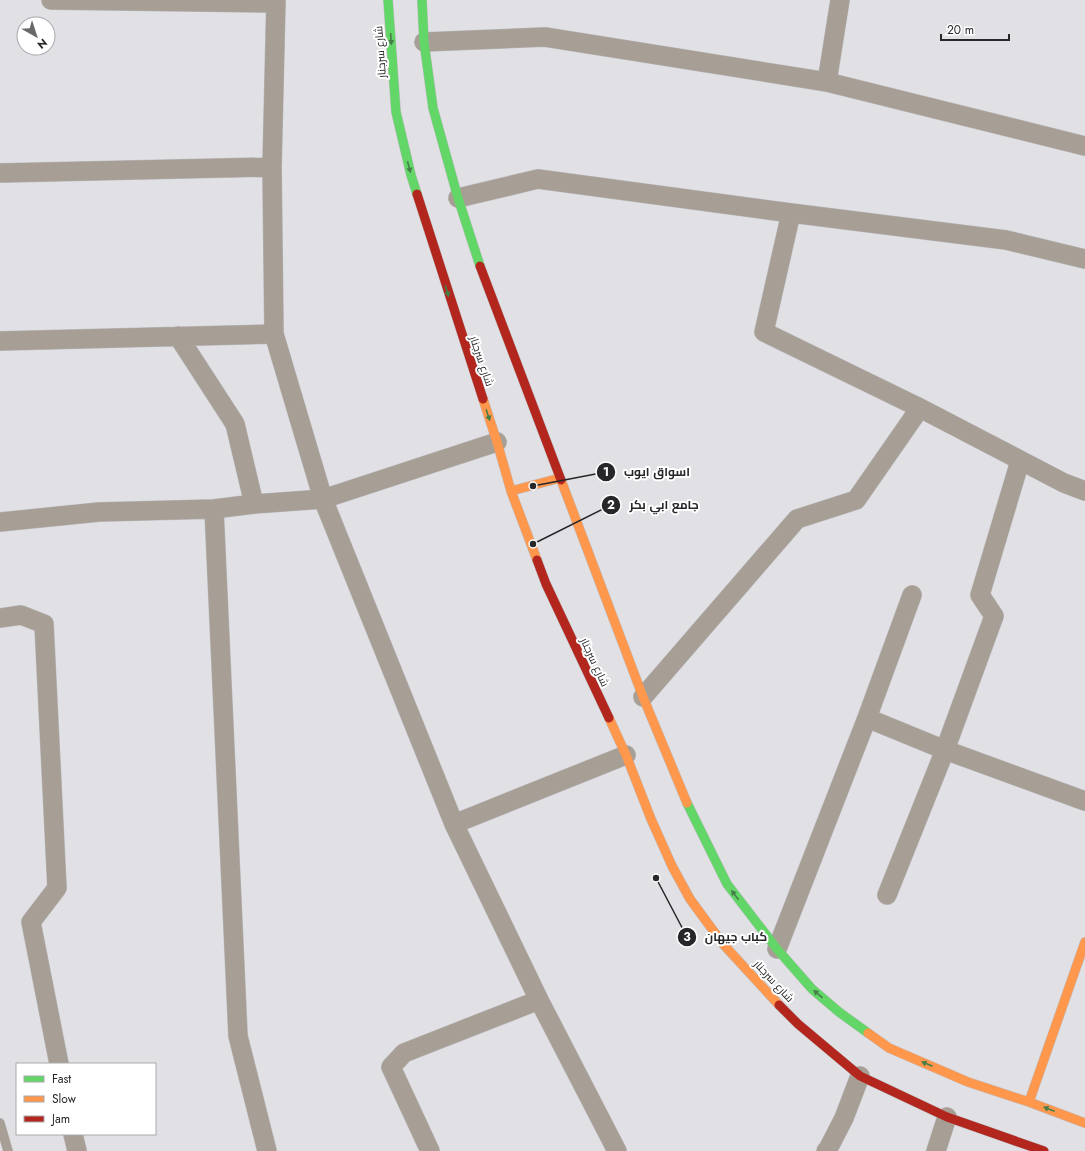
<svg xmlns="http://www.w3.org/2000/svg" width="1085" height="1151" viewBox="0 0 1085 1151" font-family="Jost,Cairo,sans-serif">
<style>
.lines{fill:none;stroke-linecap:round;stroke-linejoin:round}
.lane-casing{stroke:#bcbcbf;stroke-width:10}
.street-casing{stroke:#bcbcbf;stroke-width:20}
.fast-casing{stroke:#bcbcbf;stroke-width:10}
.slow-casing{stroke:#bcbcbf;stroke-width:10}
.jam-casing{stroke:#bcbcbf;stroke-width:10}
.lane{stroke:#a79f95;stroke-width:9}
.street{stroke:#a79f95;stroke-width:19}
.fast{stroke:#63d668;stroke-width:9}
.slow{stroke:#ff974d;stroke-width:9}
.jam{stroke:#b3261e;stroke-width:9}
.oneway{fill:#457e49}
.labels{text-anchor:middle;stroke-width:4;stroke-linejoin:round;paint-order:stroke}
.street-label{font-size:11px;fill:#27272a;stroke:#fff}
.leader{fill:none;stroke:#27272a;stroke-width:1.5}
.callout-dot{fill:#27272a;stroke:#fff;stroke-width:1.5}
.mark-label{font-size:12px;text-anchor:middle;font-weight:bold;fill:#fff}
.callout-label{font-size:12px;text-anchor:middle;font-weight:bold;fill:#27272a;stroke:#fff;stroke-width:4;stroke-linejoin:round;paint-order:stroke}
</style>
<rect width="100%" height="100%" fill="#e0e0e5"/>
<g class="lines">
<defs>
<path id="lane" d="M0,1123l8,28"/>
<path id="street" d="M51,0l225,3
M276,0l-4,167 2,167 49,165 131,325 85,176 78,151
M424,42l121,-5 282,45 258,64
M827,82l13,-82
M0,173l272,-6
M458,198l80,-19 253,34 215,27 79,19
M791,213l-27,119 156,76 144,75 21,8
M178,336l57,88 19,80 -40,5 24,527 29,115
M0,341l274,-7
M254,504l69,-5 174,-57
M0,522l99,-10 115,-3
M0,618l21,-3 23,9 13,264 -26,34 28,142
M643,697l154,-178 59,-19 64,-92
M867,718l78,32 140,51
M454,824l172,-69
M887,895l58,-145 49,-134 -14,-21 40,-134
M777,949l90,-231 45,-123
M73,1134l4,17
M430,1151l-39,-84 13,-14 135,-53
M826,1151l2,-2 16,-31 16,-42
M936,1151l11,-34"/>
<path id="fast" d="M388,0l8,112 15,63 6,19
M422,0l2,42 9,66 25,90 22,68
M687,803l40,81 50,65 35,40 27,23 29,21"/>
<path id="slow" d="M483,399l14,43 14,49 26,69
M561,480l82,217 44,106
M511,491l49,-13
M609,718l17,37 25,64 21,47 18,33 33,45 56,61
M868,1033l21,15 79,34 61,20 56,21
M1029,1102l56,-160"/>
<path id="jam" d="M417,194l66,205
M480,266l81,214
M537,560l9,24 63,134
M779,1005l19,19 62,52 87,41 97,34"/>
</defs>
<use href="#lane" class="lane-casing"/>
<use href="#street" class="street-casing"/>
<use href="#fast" class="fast-casing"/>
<use href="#slow" class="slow-casing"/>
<use href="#jam" class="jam-casing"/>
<use href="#lane" class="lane"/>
<use href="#street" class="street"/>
<use href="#fast" class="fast"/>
<use href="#slow" class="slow"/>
<use href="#jam" class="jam"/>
</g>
<defs><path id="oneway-solid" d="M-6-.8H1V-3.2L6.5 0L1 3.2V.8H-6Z"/></defs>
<g class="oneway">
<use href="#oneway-solid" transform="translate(391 39) rotate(86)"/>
<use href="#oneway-solid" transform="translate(409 167) rotate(75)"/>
<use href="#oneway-solid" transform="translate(447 291) rotate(73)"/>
<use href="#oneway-solid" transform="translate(488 415) rotate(71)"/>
<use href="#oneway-solid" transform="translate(735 895) rotate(-127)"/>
<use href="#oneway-solid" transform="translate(818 994) rotate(-140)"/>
<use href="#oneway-solid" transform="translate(927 1064) rotate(-157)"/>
<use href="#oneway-solid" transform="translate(1049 1109) rotate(-159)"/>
</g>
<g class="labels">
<g class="street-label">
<text transform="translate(380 52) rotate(-94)" y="4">شارع سرجنار</text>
<text transform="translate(482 361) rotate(71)" y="4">شارع سرجنار</text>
<text transform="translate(595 662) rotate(65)" y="4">شارع سرجنار</text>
<text transform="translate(774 981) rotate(47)" y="4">شارع سرجنار</text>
</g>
</g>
<path class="leader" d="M533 486L606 472M533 544L611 505M656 878L687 937"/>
<g class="callout-dot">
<circle cx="533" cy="486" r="4"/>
<circle cx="533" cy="544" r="4"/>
<circle cx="656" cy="878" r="4"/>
<circle cx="606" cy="472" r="10"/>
<circle cx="611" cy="505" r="10"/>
<circle cx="687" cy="937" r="10"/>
</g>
<g class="mark-label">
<text x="606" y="476">1</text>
<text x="611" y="509">2</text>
<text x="687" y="941">3</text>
</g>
<g class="callout-label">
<text x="657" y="476">اسواق ايوب</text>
<text x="664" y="509">جامع ابي بكر</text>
<text x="736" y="941">كباب جيهان</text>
</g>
<rect x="16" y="1063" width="140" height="72" fill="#ffffff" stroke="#a9a9aa"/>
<rect x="24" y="1076" width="20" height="6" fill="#63d668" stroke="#a9a9aa"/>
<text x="52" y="1083" font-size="12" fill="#27272a">Fast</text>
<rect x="24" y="1096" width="20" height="6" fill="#ff974d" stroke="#a9a9aa"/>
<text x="52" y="1103" font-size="12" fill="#27272a">Slow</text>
<rect x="24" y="1116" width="20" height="6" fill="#b3261e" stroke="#a9a9aa"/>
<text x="52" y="1123" font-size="12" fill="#27272a">Jam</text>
<g transform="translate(36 36) rotate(141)"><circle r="19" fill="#ffffff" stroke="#a9a9aa"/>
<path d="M0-3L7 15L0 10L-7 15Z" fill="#68686b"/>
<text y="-6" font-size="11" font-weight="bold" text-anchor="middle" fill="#27272a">N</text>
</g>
<path d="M941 34v6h68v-6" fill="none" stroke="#27272a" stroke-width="2"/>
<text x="947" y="34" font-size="12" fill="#27272a" stroke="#ffffff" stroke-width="3" paint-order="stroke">20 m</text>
</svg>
